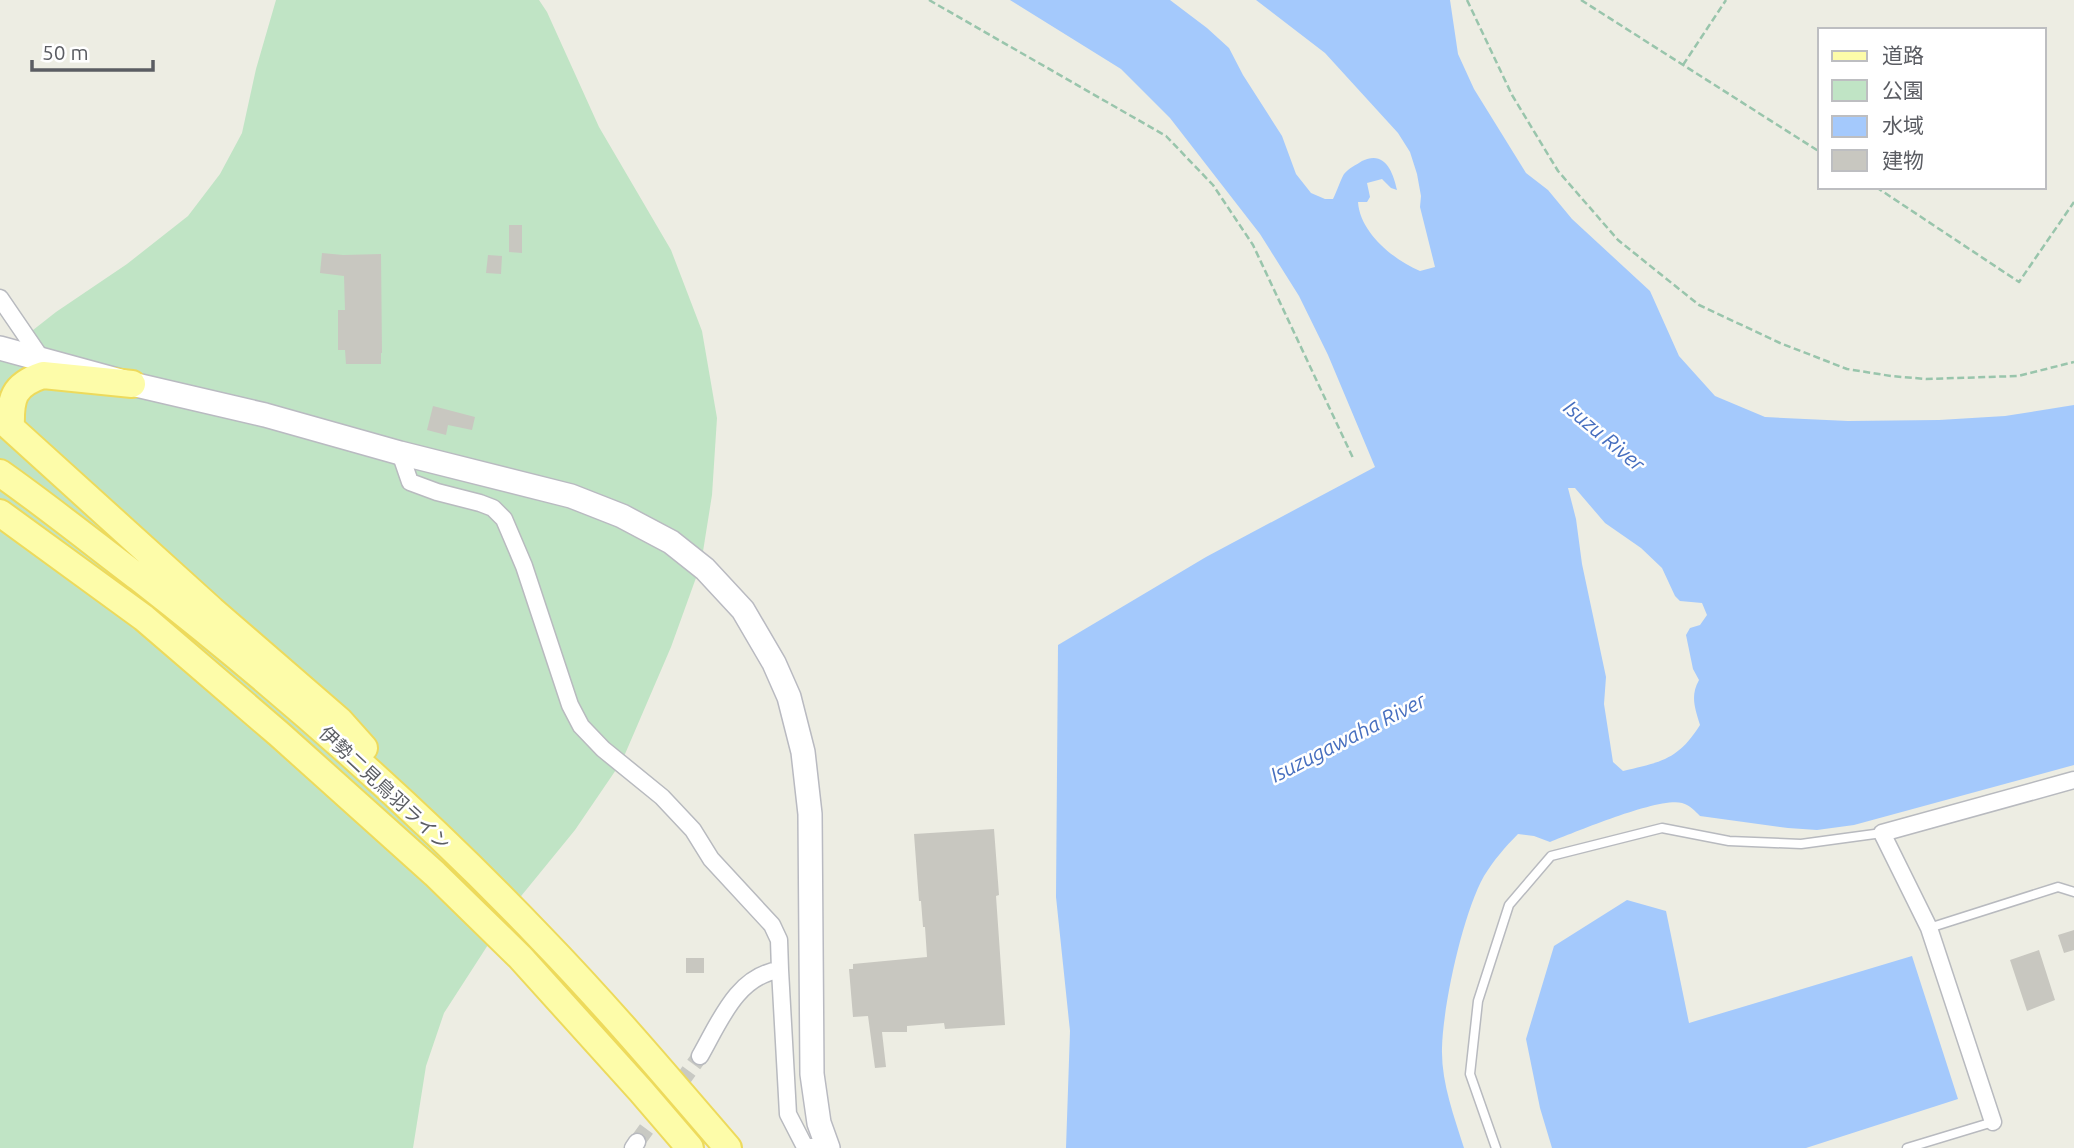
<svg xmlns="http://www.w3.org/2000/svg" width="2074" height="1148" viewBox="0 0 2074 1148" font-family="Ubuntu,'Noto Sans JP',sans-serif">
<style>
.green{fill:#c0e4c5}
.water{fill:#a4c9fc;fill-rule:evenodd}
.building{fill:#c8c7c0}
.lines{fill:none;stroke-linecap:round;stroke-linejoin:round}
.street-tunnel{stroke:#c8c9c3;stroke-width:16;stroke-dasharray:16 8;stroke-linecap:butt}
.lane-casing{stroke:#b8babf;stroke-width:11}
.street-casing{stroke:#b8babf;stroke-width:19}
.secondary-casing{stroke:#b9bac1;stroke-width:26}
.primary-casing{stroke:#edda5c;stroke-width:30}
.path{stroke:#99c5ac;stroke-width:2.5;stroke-dasharray:7 3.5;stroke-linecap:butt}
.lane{stroke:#fff;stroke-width:8}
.street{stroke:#fff;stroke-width:16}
.secondary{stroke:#fff;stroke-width:23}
.primary{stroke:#fdfca9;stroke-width:26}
.labels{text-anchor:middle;stroke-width:5;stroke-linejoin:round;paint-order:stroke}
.street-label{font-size:19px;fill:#5b5d63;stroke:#fff}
.water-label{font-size:21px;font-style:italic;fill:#476fbf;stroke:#fff}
</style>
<rect width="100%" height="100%" fill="#edede3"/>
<path class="green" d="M276,0h263l8,12 52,115 72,123 31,81 15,87 -5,77 -11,69 -30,83 -49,114 -47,69 -62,76 -69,107 -18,53 -13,82h-413v-792l56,-44 71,-48 61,-48 32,-42 22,-41 14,-64z"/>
<path class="water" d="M1010,0h160l37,28 22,20 14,27 39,61 14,38 15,19 14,6h8c4,-8 7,-18 11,-25 5,-6 12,-9 18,-13 23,-11 31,11 35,29l-6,-2 -9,-9 -15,4 3,14 -3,5h-9c2,31 36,58 62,69l15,-4 -15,-60 1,-11 -4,-22 -7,-22 -12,-19 -73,-80 -69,-53h194l8,54 16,35 52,84 22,17 24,29 78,72 29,65 36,40 50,21 83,4 91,-1 66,-4 69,-11v360l-220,60 -37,5 -29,-2 -88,-12c-5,-5 -10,-11 -18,-13 -24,-6 -106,29 -132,39l-16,-6 -16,-2c-13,13 -24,26 -34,42 -21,37 -41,129 -42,172 -1,34 12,68 22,100h-398l4,-117 -14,-134 2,-252 148,-88 169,-90 -47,-112 -29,-59 -39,-62 -90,-116 -49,-49zM1568,488h7l30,35 36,25 21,20 13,28 5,5 22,2 5,12 -7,10 -10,3 -4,7 7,34 6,11c-9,16 -4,28 1,45 -22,35 -39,37 -77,46l-10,-9 -9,-58 2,-27 -24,-113 -6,-45z
M1627,900l39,11 23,112 223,-67 46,143 -152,49h-254l-12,-40 -14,-69 28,-93z"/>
<path class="building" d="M509,225h13v28l-13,-1z
M322,253l21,2 38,-1 1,99h-1v11h-35l-1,-14h-7v-40h7l-1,-34 -24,-3z
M488,255l14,1 -1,18 -15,-1z
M433,406l42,11 -3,13 -24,-5 -2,10 -19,-5z
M994,829l5,66 -3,1 9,129 -60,4 -1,-6 -37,3v6h-25l4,35 -11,1 -7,-52 -15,1 -4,-48h4v-5l74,-7 -2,-30h-2l-2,-26h-2l-5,-67z
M2074,930v20l-10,3 -6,-18z
M2039,950l16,50 -28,11 -17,-51z
M686,958h18v15h-18z"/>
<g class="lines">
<path class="street-tunnel" d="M637,1142l63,-86"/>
<defs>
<path id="lane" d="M1929,928l129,-41 16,5
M1496,1148l-26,-74 8,-73 31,-96 42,-49 111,-28 67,13 72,3 81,-11
M1907,1148l86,-26"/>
<path id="street" d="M0,298l41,60
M400,453l10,29 27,10 43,11 13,5 11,11 20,47 46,139 11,21 22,23 59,48 31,33 18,29 61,66 7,15 1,30c-43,5 -61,53 -80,86
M780,970l8,144 17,33h22
M1993,1122l-64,-194 -47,-95 192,-53
M633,1148l4,-6"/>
<path id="secondary" d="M0,348l132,36 133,31 135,38 171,43 51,20 49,26 34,27 38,41 31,53 15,34 14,55 7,62 2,260 7,49 9,25"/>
<path id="primary" d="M0,418l212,192 127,110 25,28
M11,428c-1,-30 2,-43 32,-53l89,9
M0,473c47,33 93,70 139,105 142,111 278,230 402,360 65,67 126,139 187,210
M0,513l144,105 135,116 156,140 85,83 121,134 49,57"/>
</defs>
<use href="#lane" class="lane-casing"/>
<use href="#street" class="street-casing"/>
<use href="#secondary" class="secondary-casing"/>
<use href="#primary" class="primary-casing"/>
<path class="path" d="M929,0l237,136 47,49 40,60 100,213
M1467,0l45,95 46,76 60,69 81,65 81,38 67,26 44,7 35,3 92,-3 56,-14
M1581,0l239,152
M1683,65l43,-65
M1876,187l143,95 55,-80"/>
<use href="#lane" class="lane"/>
<use href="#street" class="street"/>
<use href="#secondary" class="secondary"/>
<use href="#primary" class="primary"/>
</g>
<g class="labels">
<g class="street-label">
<text transform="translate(385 788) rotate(43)" y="7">伊勢二見鳥羽ライン</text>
</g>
<g class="water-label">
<text transform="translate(1604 436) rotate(40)" y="7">Isuzu River</text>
<text transform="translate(1348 738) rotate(-27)" y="7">Isuzugawaha River</text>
</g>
</g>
<rect x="1818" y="28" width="228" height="161" fill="#ffffff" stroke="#bdbec1" stroke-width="2"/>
<rect x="1832" y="51" width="35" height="10" fill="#fdfca9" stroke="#bdbec1" stroke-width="2"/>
<text x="1882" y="63" font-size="21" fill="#5b5d63">道路</text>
<rect x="1832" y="80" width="35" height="21" fill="#c0e4c5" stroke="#bdbec1" stroke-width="2"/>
<text x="1882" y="98" font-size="21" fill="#5b5d63">公園</text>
<rect x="1832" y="116" width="35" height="21" fill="#a4c9fc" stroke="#bdbec1" stroke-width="2"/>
<text x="1882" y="133" font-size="21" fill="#5b5d63">水域</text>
<rect x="1832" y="150" width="35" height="21" fill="#c8c7c0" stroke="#bdbec1" stroke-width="2"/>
<text x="1882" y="168" font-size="21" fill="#5b5d63">建物</text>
<path d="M32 60v10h121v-10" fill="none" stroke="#5b5d63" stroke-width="3.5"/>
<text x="42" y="60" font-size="21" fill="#5b5d63" stroke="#ffffff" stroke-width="5" paint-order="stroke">50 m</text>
</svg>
